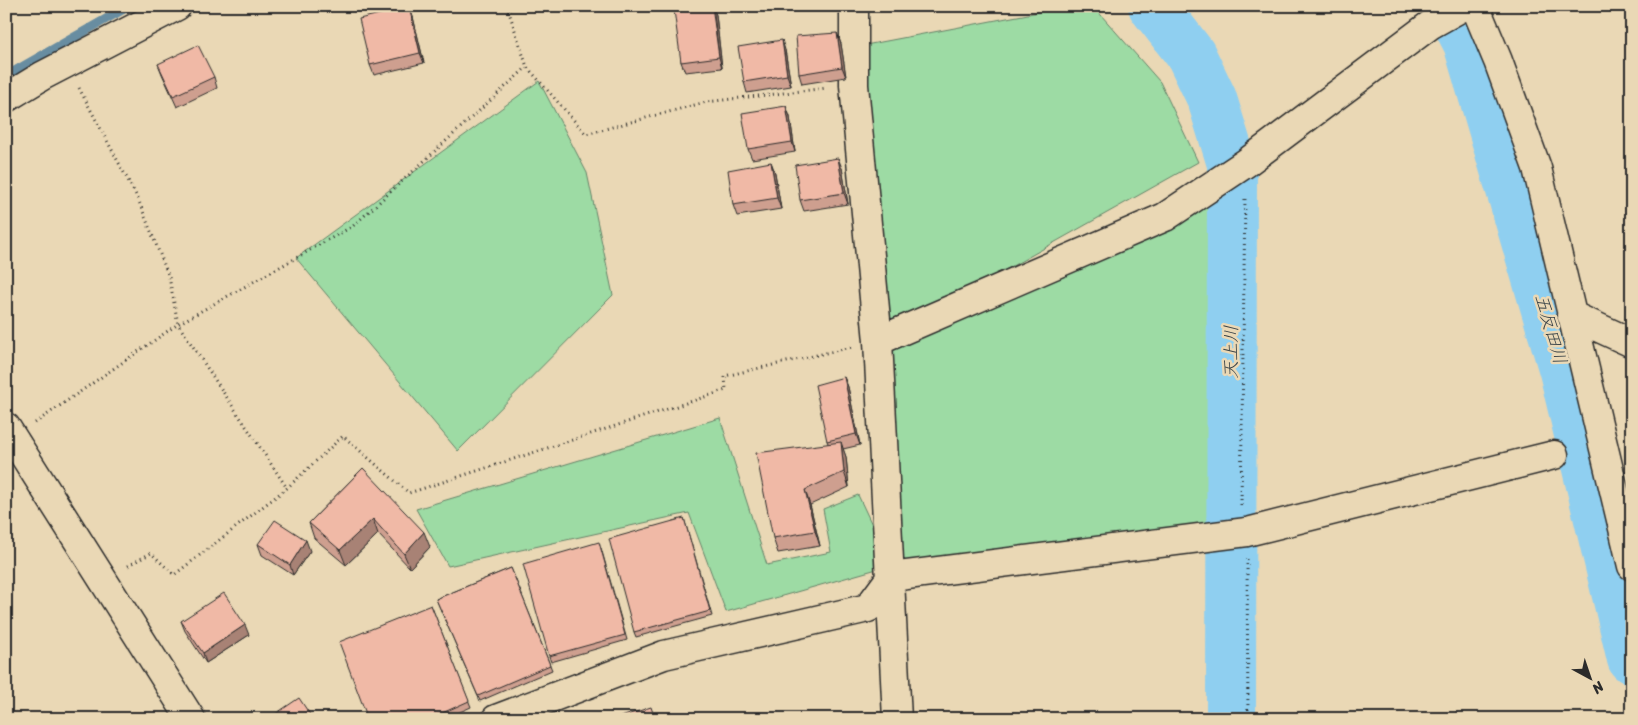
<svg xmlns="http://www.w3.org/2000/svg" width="1638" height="725" viewBox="0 0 1638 725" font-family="Sriracha,'Klee One',sans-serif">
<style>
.green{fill:#9ddba4;stroke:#648368}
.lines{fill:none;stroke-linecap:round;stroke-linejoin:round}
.stream{stroke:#678da1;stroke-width:9}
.river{stroke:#8fcff0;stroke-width:50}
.minor-casing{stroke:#2b2b2b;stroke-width:31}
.tertiary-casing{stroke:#2b2b2b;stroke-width:31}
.path{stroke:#2b2b2b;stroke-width:3;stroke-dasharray:1 4;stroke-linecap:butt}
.minor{stroke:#ead8b5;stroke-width:28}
.tertiary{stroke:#ead8b5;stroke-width:28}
.wall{fill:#ce9f8f;stroke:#2b2b2b}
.shaded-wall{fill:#a88274;stroke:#2b2b2b}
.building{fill:#f0b9a6;stroke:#2b2b2b}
.labels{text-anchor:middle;stroke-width:5;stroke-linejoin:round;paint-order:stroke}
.water-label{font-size:18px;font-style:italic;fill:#3a4449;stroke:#ead8b5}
</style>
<rect width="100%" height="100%" fill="#ead8b5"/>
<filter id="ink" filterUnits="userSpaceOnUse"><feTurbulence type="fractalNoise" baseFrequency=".02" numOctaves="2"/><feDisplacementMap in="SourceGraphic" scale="10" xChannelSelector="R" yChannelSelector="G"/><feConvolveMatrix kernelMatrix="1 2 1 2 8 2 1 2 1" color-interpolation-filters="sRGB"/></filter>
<g filter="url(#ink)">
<path class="green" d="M1070,6h23l67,76 38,80 -314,176 330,-141 -2,325 -321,43 -165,47 -37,-99 -241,53 -32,-57 304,-91 47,147 64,-13 -8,-43 35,-14 32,68 -35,-516z
M539,81l48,92 26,122 -155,156 -162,-193z"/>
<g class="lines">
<path class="stream" d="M6,76l123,-70"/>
<path class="river" d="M1153,6l38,49 21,44 20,65 -1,555
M1449,6l19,37 96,328 68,288"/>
<defs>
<path id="minor" d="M854,6v79l24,256 19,378
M1475,6l23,55 39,107 95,398
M1571,315l61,28
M878,341l287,-124 81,-54 184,-138 34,-19
M496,719l168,-64 204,-47 23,-31 356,-45 307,-77"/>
<path id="tertiary" d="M6,98l36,-22 135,-70
M6,427l185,292"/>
</defs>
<use href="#minor" class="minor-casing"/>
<use href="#tertiary" class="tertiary-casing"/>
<path class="path" d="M507,6l20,61 59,67 120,-32 121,-14
M79,88l59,111 31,78 9,47 109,164
M35,423l143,-99 175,-98 174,-159
M1241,505l4,-309
M1247,559l1,160
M128,566l23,-13 23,22 113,-87 56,-52 66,57 317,-103 -1,-14 127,-29"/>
<use href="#minor" class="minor"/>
<use href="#tertiary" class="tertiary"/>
</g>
<path class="wall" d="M685,6h32v1l-4,1 3,7 6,53 -37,4 -4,-10 5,-54z
M409,7l4,10 11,46 -50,12 -4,-10z
M837,33l4,11 5,33 -44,7 -3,-10z
M785,50l6,36 -44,7 -3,-11z
M158,64l56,13 3,11 -40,19 -15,-33z
M786,106l4,11 5,35 -43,7 -4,-10z
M771,162l4,11 6,36 -44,7 -4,-11z
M842,168l6,36 -44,7 -4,-11z
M844,377l4,10 12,58 -17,4 3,8 3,30 -39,18 10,41 -42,7 -5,-15 55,-95 -1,-2z
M363,468l67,79 -20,21 -32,-34 -32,31 -32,-27 -5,-15z
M684,518l28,98 -76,21 -2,-5z
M258,544l52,7 -17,24 -31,-20z
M601,548l26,92 -76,22 -2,-6z
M511,568l41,102 -72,31 -44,-102z
M431,605l40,102 -27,12h-76z
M181,621l68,14 -43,28 -21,-32z"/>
<path class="shaded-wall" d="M713,6l3,9 6,53 -3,-11z
M409,7l4,10 11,46 -4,-10z
M837,33l4,11 5,33 -4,-10z
M782,40l3,10 6,36 -4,-11z
M786,106l4,11 5,35 -3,-10z
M838,158l4,10 6,36 -4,-11z
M771,162l4,11 6,36 -4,-11z
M844,377l4,10 12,58 -4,-11z
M841,442l5,15 3,30 -5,-15z
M805,490l5,15 10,41 -5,-15z
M373,519l5,15 -32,31 -6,-15z
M424,532l6,15 -20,21 -6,-14z
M306,540l4,11 -17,24 -3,-10z
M245,625l4,10 -43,28 -3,-10z"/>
<path class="building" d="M702,6h10l7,51 -38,5 -7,-52z
M409,7l11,46 -50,12 -11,-46z
M837,33l5,34 -43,7 -3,-38z
M782,40l5,35 -43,7 -6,-35z
M198,45l16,32 -41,19 -15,-32z
M786,106l6,36 -44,7 -6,-36z
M838,158l6,35 -44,7 -5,-35z
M771,162l6,36 -44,7 -5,-35z
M844,377l12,57 -29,7 -12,-56z
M841,442l3,30 -39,18 10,41 -42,7 -17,-85z
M363,468l61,64 -20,22 -31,-35 -33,31 -31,-27z
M684,518l26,93 -76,21 -25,-93z
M275,520l31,20 -16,25 -32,-21z
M599,542l26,93 -76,21 -26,-92z
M511,568l39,97 -72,31 -42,-97z
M224,593l21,32 -42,28 -22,-32z
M431,605l38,96 -40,18h-61l-29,-77z
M299,698l14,21h-45z
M651,707l4,12h-40z
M546,713l3,6h-16z"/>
</g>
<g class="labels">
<g class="water-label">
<text transform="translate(1551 329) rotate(74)" y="6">五反田川</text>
<text transform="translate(1231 352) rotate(-90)" y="6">天上川</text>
</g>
</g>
<rect width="1638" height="725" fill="none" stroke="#ead8b5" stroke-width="25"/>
<rect x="12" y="12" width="1613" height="700" fill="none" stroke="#2b2b2b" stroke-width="2" filter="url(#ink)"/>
<g transform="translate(1590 678) rotate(140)" stroke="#ead8b5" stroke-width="4" paint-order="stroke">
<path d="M0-4L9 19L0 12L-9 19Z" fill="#2b2b2b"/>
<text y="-8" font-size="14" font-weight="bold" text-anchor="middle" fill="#2b2b2b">N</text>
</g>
</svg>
